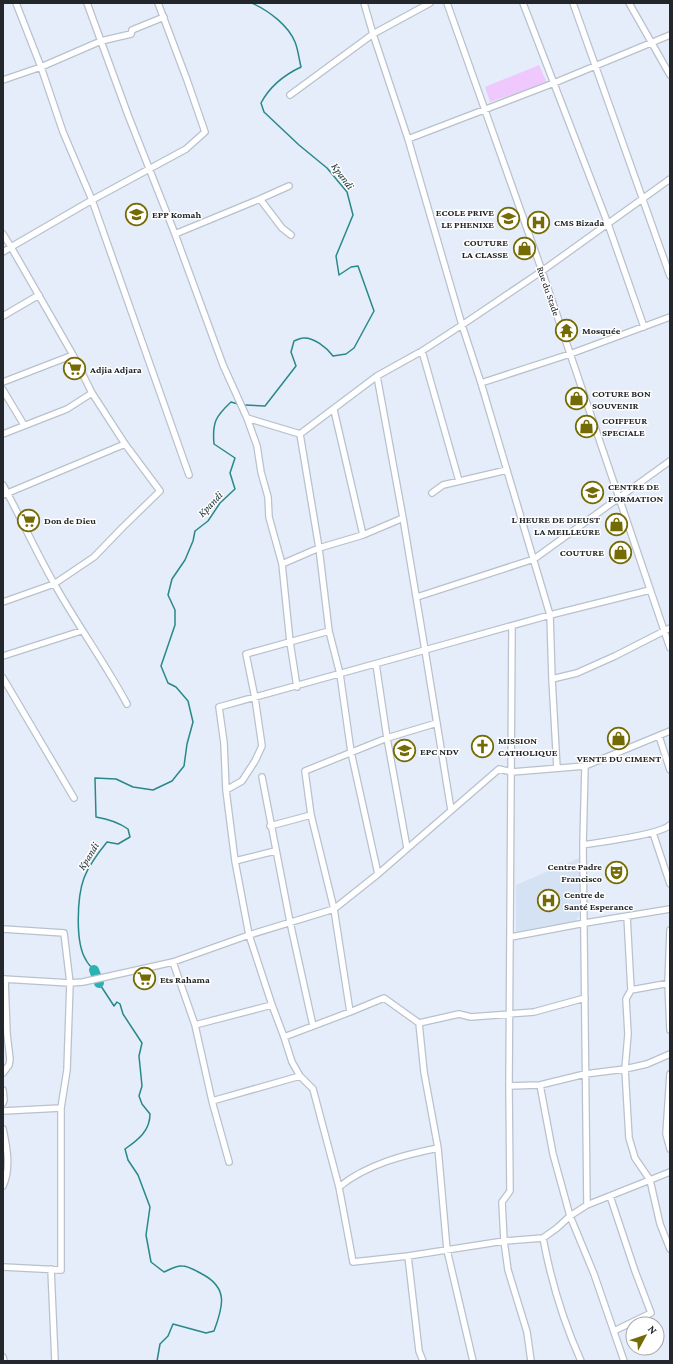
<svg xmlns="http://www.w3.org/2000/svg" width="673" height="1364" viewBox="0 0 673 1364" font-family="'Crimson Pro',serif">
<style>
.built{fill:#d4e2f4}
.green{fill:#efc9fd}
.lines{fill:none;stroke-linecap:round;stroke-linejoin:round}
.stream{stroke:#298889;stroke-width:1.5}
.river{stroke:#2cb2b2;stroke-width:10}
.street-casing{stroke:#b8c1cd;stroke-width:8}
.street{stroke:#fff;stroke-width:5.5}
.labels{text-anchor:middle;stroke-width:3;stroke-linejoin:round;paint-order:stroke}
.poi-label{font-size:10px;font-weight:bold;fill:#23262a;stroke:#fff;text-anchor:start}
.street-label{font-size:10px;fill:#23262a;stroke:#fff}
.water-label{font-size:11px;font-style:italic;fill:#182e2e;stroke:#fff}
</style>
<rect width="100%" height="100%" fill="#e4edf9"/>
<path class="built" d="M579,858v58l-4,5 -59,11v-47z"/>
<path class="green" d="M539,65l8,18 -57,19 -5,-15z"/>
<g class="lines">
<path class="stream" d="M244,405l21,1 31,-40 -5,-14 3,-11c3,-1 6,-3 9,-3 11,-1 24,10 30,18l13,-2 8,-6 20,-37 -16,-45 -7,1 -12,8 -3,-19 17,-41 -6,-23 -20,-24 -28,-23 -35,-33 -3,-9c9,-17 23,-28 40,-36 -2,-8 -3,-18 -6,-25 -7,-17 -26,-31 -43,-39
M94,970c-3,-3 -6,-6 -8,-10 -11,-17 -9,-63 -2,-82 5,-13 14,-25 23,-36l11,2 12,-7 -2,-8c-10,-7 -20,-10 -32,-12l-1,-39 21,1 17,8 20,3 19,-9 12,-15 3,-22 6,-22 -5,-21 -12,-14 -8,-4 -7,-17 14,-41v-15l-7,-15 4,-16 13,-19 8,-19 2,-10 13,-10 12,-18 15,-14 -5,-16 5,-15 -21,-14c-2,-22 2,-28 17,-42l7,2
M99,983l15,23 3,-4 3,2 3,10 19,29 -3,13 3,30 -3,10 3,8 8,10c0,17 -12,26 -25,35l3,11 10,15 12,32 -4,28 5,27 13,10c5,-2 13,-7 18,-6 7,0 14,5 20,8 27,14 21,33 12,57l-8,2 -33,-9 -5,12 -8,8 -3,17"/>
<path class="river" d="M94,970l5,13"/>
<defs>
<path id="street" d="M16,3l25,64 22,65 29,68 97,275
M87,3l41,112 47,119 48,131 24,53 53,16
M364,3l9,31 35,105
M447,3l95,268 128,377
M523,3l85,221 36,103
M573,3l97,273
M629,3l41,72
M3,80l38,-13 60,-26 30,-7 1,-4 32,-13
M290,95l83,-61 57,-31
M260,199l22,29 9,7
M3,234l8,13 81,-47 94,-51 19,-17 -18,-52 -29,-77
M175,234l85,-35 29,-13
M3,252l8,-5 62,108 19,38 33,51 35,47 -37,36 -29,30 -40,27 -51,18
M3,316l36,-21
M422,351l37,130
M377,376l26,142 22,132 125,-35 100,-25
M3,382l70,-27
M481,383l89,-29 100,-37
M3,390l21,35
M334,410l29,125
M247,418l10,28 4,26 7,25 1,20 13,47 8,78 7,45
M3,434l64,-25 25,-16
M300,434l77,-58 45,-25 40,-26 80,-54 128,-92
M300,434l19,114 10,83 11,43 11,78 27,122
M3,485c18,33 33,67 52,100 23,41 50,78 72,119
M432,493l11,-8 64,-15
M3,495l122,-51
M282,564l37,-16 44,-13 40,-17
M417,597l117,-38 136,-98
M3,656l78,-25
M376,664l11,74 20,110
M3,678l71,120
M552,679l25,-6 38,-17 55,-28
M659,736l11,34
M585,766l-2,79 4,360
M557,768l-5,-89 -2,-64 -69,-232 -19,-58 -54,-186 146,-56 116,-48
M262,777l28,145 23,104
M226,790l16,-9 13,-20 7,-15 -7,-48 -9,-44 83,-23
M451,810l-26,-160 -206,57 5,36 2,47 9,71 14,74 23,70 12,32 66,-25 34,-14 35,25 40,-9 12,3 63,-5 51,-14
M270,826l41,-11
M653,833l17,51
M583,845c17,-3 77,-10 87,-20
M235,861l40,-10
M627,916l4,74 -5,9 2,35 -3,35 4,69 6,20 15,22 10,44 10,25
M3,929l61,4 6,50 -3,87 -6,38 -58,3
M670,930l-2,53 2,47
M511,937l74,-14 85,-14
M173,962l22,63 17,76 17,61
M3,979l67,4 13,-1 90,-20 76,-27 85,-26 -23,-94 -6,-44 82,-33 50,-15
M631,990l39,-7
M350,1012l-16,-103 44,-35 121,-105 13,3 73,-6 85,-35
M419,1023l5,49 14,76 9,102 26,111
M195,1025l77,-20
M284,1037l8,25 8,14 13,13 26,98 14,75 55,-6 96,-15 39,-3 14,-10 13,-12 17,-11 83,-33
M3,1073l6,-8 1,-6 -3,-25 -2,-55
M670,1074l-4,60 4,15
M540,1085l13,69 17,62 24,58 30,87
M509,1086l3,-459
M3,1090l1,10 -1,3
M212,1101l88,-25
M3,1129c4,18 8,40 0,57
M339,1187c28,-23 65,-32 99,-39
M610,1196l25,75 16,42 -37,18
M543,1238c8,43 20,83 38,123
M408,1256l11,95 4,10
M3,1267l58,3v-162
M51,1269l4,92
M3,1357l1,4
M531,1361l-4,-29 -19,-62 -4,-29 -2,-39 8,-11 -1,-105 31,-1 45,-11 40,-5 22,-5 23,-10"/>
</defs>
<use href="#street" class="street-casing"/>
<use href="#street" class="street"/>
</g>
<defs>
<symbol id="school-ring" viewBox="-11 -11 22 22"><circle r="9.5" fill="#fff" stroke="#756b04" stroke-width="1.5"/><path d="M0-5L7-2L0 1L-7-2ZM-4 1L0 2.5L4 1V4Q0 6-4 4Z" fill="#756b04"/></symbol>
<symbol id="hospital-ring" viewBox="-11 -11 22 22"><circle r="9.5" fill="#fff" stroke="#756b04" stroke-width="1.5"/><path d="M-5-5h3v3.5h4V-5h3V5h-3V1.5h-4V5h-3Z" fill="#756b04"/></symbol>
<symbol id="shop-ring" viewBox="-11 -11 22 22"><circle r="9.5" fill="#fff" stroke="#756b04" stroke-width="1.5"/><path d="M-5-2.5h2.3a2.7 3.5 0 0 1 5.4 0H5L5.5 6h-11ZM-1.5-2.5h3a1.5 2.3 0 0 0-3 0Z" fill="#756b04"/></symbol>
<symbol id="temple-ring" viewBox="-11 -11 22 22"><circle r="9.5" fill="#fff" stroke="#756b04" stroke-width="1.5"/><path d="M0-6L5-2H3V0L6.5 2.5H4V6H1.5V3h-3V6H-4V2.5H-6.5L-3 0V-2H-5Z" fill="#756b04"/></symbol>
<symbol id="supermarket-ring" viewBox="-11 -11 22 22"><circle r="9.5" fill="#fff" stroke="#756b04" stroke-width="1.5"/><path d="M-6-5.5h2.5l.6 2H6L4.5 2H-2.5L-4.4-4H-6ZM-1.5 3.2a1.3 1.3 0 1 0 .1 0ZM3 3.2a1.3 1.3 0 1 0 .1 0Z" fill="#756b04"/></symbol>
<symbol id="university-ring" viewBox="-11 -11 22 22"><circle r="9.5" fill="#fff" stroke="#756b04" stroke-width="1.5"/><path d="M0-5L7-2L0 1L-7-2ZM-4 1L0 2.5L4 1V4Q0 6-4 4Z" fill="#756b04"/></symbol>
<symbol id="church-ring" viewBox="-11 -11 22 22"><circle r="9.5" fill="#fff" stroke="#756b04" stroke-width="1.5"/><path d="M-1.2-6h2.4v3.5h3.3v2.4h-3.3V6h-2.4V-.1h-3.3v-2.4h3.3Z" fill="#756b04"/></symbol>
<symbol id="theatre-ring" viewBox="-11 -11 22 22"><circle r="9.5" fill="#fff" stroke="#756b04" stroke-width="1.5"/><path d="M-5-5.5Q0-4 5-5.5V0Q5 5 0 6Q-5 5-5 0ZM-3.3-2.5H-1v1.5H-3.3ZM1-2.5H3.3v1.5H1ZM-2.8 1Q0 5.5 2.8 1Z" fill="#756b04"/></symbol>
</defs>
<g fill-rule="evenodd">
<use href="#school-ring" x="124" y="202" width="25" height="25"/>
<use href="#school-ring" x="496" y="206" width="25" height="25"/>
<use href="#hospital-ring" x="526" y="210" width="25" height="25"/>
<use href="#shop-ring" x="512" y="236" width="25" height="25"/>
<use href="#temple-ring" x="554" y="318" width="25" height="25"/>
<use href="#supermarket-ring" x="62" y="356" width="25" height="25"/>
<use href="#shop-ring" x="564" y="386" width="25" height="25"/>
<use href="#shop-ring" x="574" y="414" width="25" height="25"/>
<use href="#university-ring" x="580" y="480" width="25" height="25"/>
<use href="#supermarket-ring" x="16" y="508" width="25" height="25"/>
<use href="#shop-ring" x="604" y="512" width="25" height="25"/>
<use href="#shop-ring" x="608" y="540" width="25" height="25"/>
<use href="#shop-ring" x="606" y="726" width="25" height="25"/>
<use href="#church-ring" x="470" y="734" width="25" height="25"/>
<use href="#school-ring" x="392" y="738" width="25" height="25"/>
<use href="#theatre-ring" x="604" y="860" width="25" height="25"/>
<use href="#hospital-ring" x="536" y="888" width="25" height="25"/>
<use href="#supermarket-ring" x="132" y="966" width="25" height="25"/>
</g>
<g class="labels">
<g class="poi-label">
<text x="494" y="216" text-anchor="end">ECOLE PRIVE<tspan x="494" dy="12">LE PHENIXE</tspan></text>
<text x="152" y="218">EPP Komah</text>
<text x="554" y="226">CMS Bizada</text>
<text x="508" y="246" text-anchor="end">COUTURE<tspan x="508" dy="12">LA CLASSE</tspan></text>
<text x="582" y="334">Mosquée</text>
<text x="90" y="373">Adjia Adjara</text>
<text x="592" y="397">COTURE BON<tspan x="592" dy="12">SOUVENIR</tspan></text>
<text x="602" y="424">COIFFEUR<tspan x="602" dy="12">SPECIALE</tspan></text>
<text x="608" y="490">CENTRE DE<tspan x="608" dy="12">FORMATION</tspan></text>
<text x="600" y="523" text-anchor="end">L HEURE DE DIEUST<tspan x="600" dy="12">LA MEILLEURE</tspan></text>
<text x="44" y="524">Don de Dieu</text>
<text x="604" y="556" text-anchor="end">COUTURE</text>
<text x="498" y="744">MISSION<tspan x="498" dy="12">CATHOLIQUE</tspan></text>
<text x="420" y="755">EPC NDV</text>
<text x="619" y="762" text-anchor="middle">VENTE DU CIMENT</text>
<text x="602" y="870" text-anchor="end">Centre Padre<tspan x="602" dy="12">Francisco</tspan></text>
<text x="564" y="898">Centre de<tspan x="564" dy="12">Santé Esperance</tspan></text>
<text x="160" y="983">Ets Rahama</text>
</g>
<g class="street-label">
<text transform="translate(549 291) rotate(71)" y="4">Rue du Stade</text>
</g>
<g class="water-label">
<text transform="translate(343 176) rotate(53)" y="4">Kpandi</text>
<text transform="translate(210 504) rotate(-47)" y="4">Kpandi</text>
<text transform="translate(88 856) rotate(-58)" y="4">Kpandi</text>
</g>
</g>
<rect width="673" height="1364" fill="none" stroke="#23262a" stroke-width="8"/>
<g transform="translate(645 1336) rotate(50)"><circle r="19" fill="#ffffff" stroke="#a7a8aa"/>
<path d="M0-3L7 15L0 10L-7 15Z" fill="#756b04"/>
<text y="-6" font-size="11" font-weight="bold" text-anchor="middle" fill="#23262a">N</text>
</g>
</svg>
